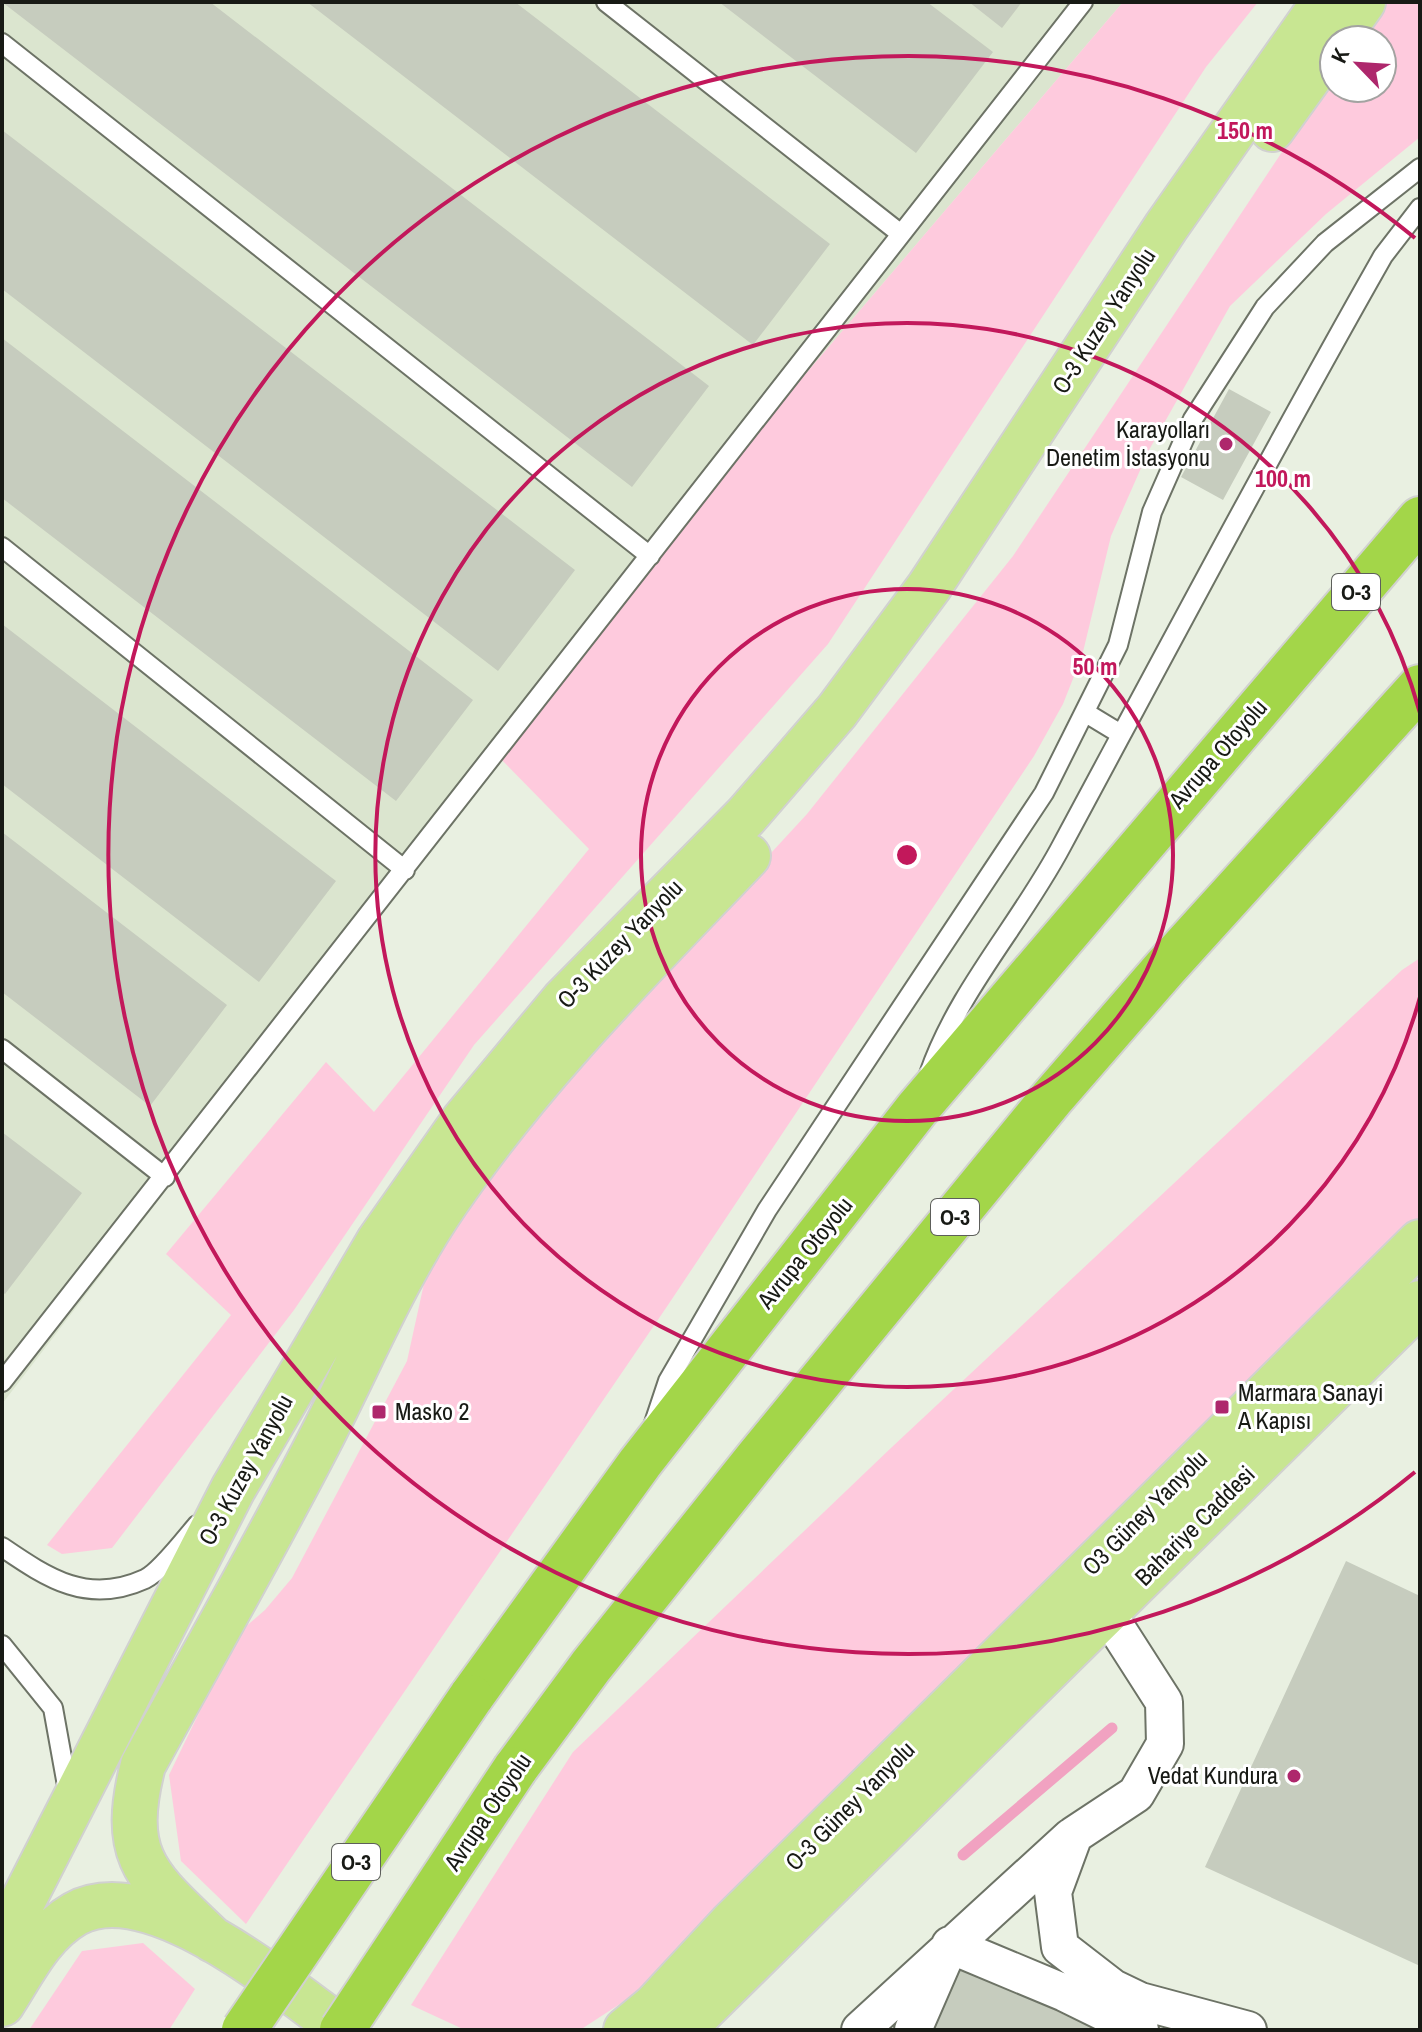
<svg xmlns="http://www.w3.org/2000/svg" width="1422" height="2032" viewBox="0 0 1422 2032" font-family="'Archivo Narrow',sans-serif">
<style>
.built{fill:#dbe5cf}
.green{fill:#fecadd}
.lines{fill:none;stroke-linecap:round;stroke-linejoin:round}
.stream{stroke:#f1a2c1;stroke-width:11}
.building{fill:#c6ccbe}
.service-casing{stroke:#6d7366;stroke-width:22}
.minor-casing{stroke:#6d7366;stroke-width:40}
.primary-casing{stroke:#d1d1d0;stroke-width:48}
.motorway-casing{stroke:#d1d1d0;stroke-width:48}
.service{stroke:#fff;stroke-width:18}
.minor{stroke:#fff;stroke-width:36}
.primary{stroke:#c8e692;stroke-width:44}
.motorway{stroke:#a3d649;stroke-width:44}
.motorway-bridge-casing{stroke:#d1d1d0;stroke-width:48;stroke-linecap:butt}
.motorway-bridge{stroke:#a3d649;stroke-width:44}
.ring{fill:none;stroke:#c2185b;stroke-width:4}
.poi-dot{fill:#ae276c;stroke:#fff;stroke-width:3}
.labels{text-anchor:middle;stroke-width:6;stroke-linejoin:round;paint-order:stroke}
.shield{fill:#fff;stroke:#5d5f5b;stroke-width:2}
.shield-label{font-size:22px;font-weight:bold;fill:#181a15}
.street-label{font-size:24px;fill:#181a15;stroke:#fff}
.poi-label{font-size:24px;fill:#181a15;stroke:#fff;text-anchor:end}
.centre{fill:#c2185b;stroke:#fff;stroke-width:4}
.ring-label{font-size:24px;text-anchor:middle;font-weight:bold;fill:#c2185b;stroke:#fff;stroke-width:6;stroke-linejoin:round;paint-order:stroke}
</style>
<rect width="100%" height="100%" fill="#e9f0e1"/>
<path class="built" d="M2,2h1121l-442,518 -679,884z"/>
<path class="green" d="M1123,2h135l-52,65 -378,577 -354,401 -180,265 -182,238 -50,6 -15,-9 184,-230 -65,-61 160,-192 48,50 215,-263 -90,-92 182,-237z
M1386,2h34v135l-94,77 -96,92 -81,144 -38,86 -29,120 -19,48 -29,52 -366,549 -422,619 -65,-63 -12,-86 68,-141 28,-24 27,-32 115,-217 18,-82 76,-133 306,-332 206,-258 321,-482v14h48v-48h-23z
M1420,958v292l-774,737 -66,43h-115l-54,-25 162,-253 319,-305 510,-477z
M143,1943l52,46 -26,41h-140l53,-79z"/>
<g class="lines">
<path class="stream" d="M963,1855l149,-127"/>
</g>
<path class="building" d="M2,2h208l499,384 -77,101z
M307,2h208l315,242 -77,101z
M719,2h208l66,50 -77,101z
M969,2h53l-20,26z
M2,130l573,440 -77,101 -496,-382z
M2,338l471,362 -77,101 -394,-303z
M1229,389l42,23 -48,88 -42,-23z
M2,624l334,257 -77,101 -257,-198z
M2,832l225,173 -77,101 -148,-114z
M2,1132l80,61 -77,101 -3,-2z
M1346,1561l74,35v370l-215,-99z
M958,1957l142,58 -6,15h-165z"/>
<g class="lines">
<defs>
<path id="service" d="M606,2l295,232
M2,43l648,513
M2,547l403,323
M1086,713l33,20
M2,1049l163,128
M929,1074c29,-84 92,-151 133,-229 106,-197 211,-395 321,-589l37,-48
M2,1382l1081,-1380
M654,1423l14,-42 99,-171 277,-417 74,-148 34,-133 41,-93 72,-112 60,-64 95,-75
M2,1547c47,32 86,58 143,32 15,-7 40,-40 52,-54
M2,1645l51,63 15,83"/>
<path id="minor" d="M1089,1595l18,18 57,89 1,42 -29,50 -62,41 -21,57 7,55 53,41 27,13 108,29
M950,1945l115,48 75,37
M860,2030l211,-193
M913,2030l30,-69"/>
<path id="primary" d="M1336,40l27,-38
M1272,129l62,-86
M213,1940c-65,-63 -94,-80 -70,-175 60,-110 122,-218 179,-329 41,-80 74,-161 125,-235 86,-126 196,-235 301,-345
M2,1942l231,-453 146,-248 85,-121 99,-119 183,-185 91,-105 92,-124 237,-360 158,-225
M2,2004c21,-32 38,-70 73,-90 75,-42 208,74 269,116
M626,2030l29,-24 76,-82 689,-682
M682,2030l738,-727"/>
<path id="motorway" d="M471,1697l169,-234 277,-354 503,-590
M515,1769l76,-103 167,-209 294,-359 113,-130 255,-281"/>
</defs>
<use href="#service" class="service-casing"/>
<use href="#minor" class="minor-casing"/>
<use href="#primary" class="primary-casing"/>
<use href="#motorway" class="motorway-casing"/>
<use href="#service" class="service"/>
<use href="#minor" class="minor"/>
<use href="#primary" class="primary"/>
<use href="#motorway" class="motorway"/>
<defs>
<path id="motorway-bridge" d="M244,2030l227,-333
M342,2030l173,-261"/>
</defs>
<use href="#motorway-bridge" class="motorway-bridge-casing"/>
<use href="#motorway-bridge" class="motorway-bridge"/>
</g>
<g class="ring">
<circle cx="907" cy="855" r="266"/>
<path d="M1420 997A532 532 0 1 1 1420 713"/>
<path d="M1415 1472A799 799 0 1 1 1415 238"/>
</g>
<g class="poi-dot">
<circle cx="1226" cy="444" r="8"/>
<rect x="1214" y="1399" width="16" height="16" rx="4"/>
<rect x="371" y="1404" width="16" height="16" rx="4"/>
<circle cx="1294" cy="1776" r="8"/>
</g>
<g class="labels">
<g class="shield">
<rect x="1332" y="574" width="48" height="36" rx="6"/>
<rect x="931" y="1199" width="48" height="36" rx="6"/>
<rect x="332" y="1844" width="48" height="36" rx="6"/>
</g>
<g class="shield-label">
<text x="1356" y="600">O-3</text>
<text x="955" y="1225">O-3</text>
<text x="356" y="1870">O-3</text>
</g>
<g class="street-label">
<text transform="translate(1104 321) rotate(-57)" y="8">O-3 Kuzey Yanyolu</text>
<text transform="translate(1218 754) rotate(-49)" y="8">Avrupa Otoyolu</text>
<text transform="translate(620 944) rotate(-46)" y="8">O-3 Kuzey Yanyolu</text>
<text transform="translate(805 1253) rotate(-51)" y="8">Avrupa Otoyolu</text>
<text transform="translate(246 1470) rotate(-61)" y="8">O-3 Kuzey Yanyolu</text>
<text transform="translate(1145 1513) rotate(-45)" y="8">O3 Güney Yanyolu</text>
<text transform="translate(1195 1526) rotate(-45)" y="8">Bahariye Caddesi</text>
<text transform="translate(850 1806) rotate(-45)" y="8">O-3 Güney Yanyolu</text>
<text transform="translate(488 1812) rotate(-56)" y="8">Avrupa Otoyolu</text>
</g>
<g class="poi-label">
<text x="1210" y="438">Karayolları<tspan x="1210" dy="28">Denetim İstasyonu</tspan></text>
<text x="1238" y="1401" text-anchor="start">Marmara Sanayi<tspan x="1238" dy="28">A Kapısı</tspan></text>
<text x="395" y="1420" text-anchor="start">Masko 2</text>
<text x="1278" y="1784">Vedat Kundura</text>
</g>
</g>
<circle cx="907" cy="855" r="12" class="centre"/>
<g class="ring-label">
<text x="1245" y="139">150 m</text>
<text x="1283" y="487">100 m</text>
<text x="1095" y="675">50 m</text>
</g>
<rect width="1422" height="2032" fill="none" stroke="#181a15" stroke-width="8"/>
<g transform="translate(1358 64) rotate(295)"><circle r="38" fill="#ffffff" stroke="#a3a3a1" stroke-width="2"/>
<path d="M0-6L14 30L0 20L-14 30Z" fill="#ae276c"/>
<text y="-12" font-size="22" font-weight="bold" text-anchor="middle" fill="#181a15">K</text>
</g>
</svg>
